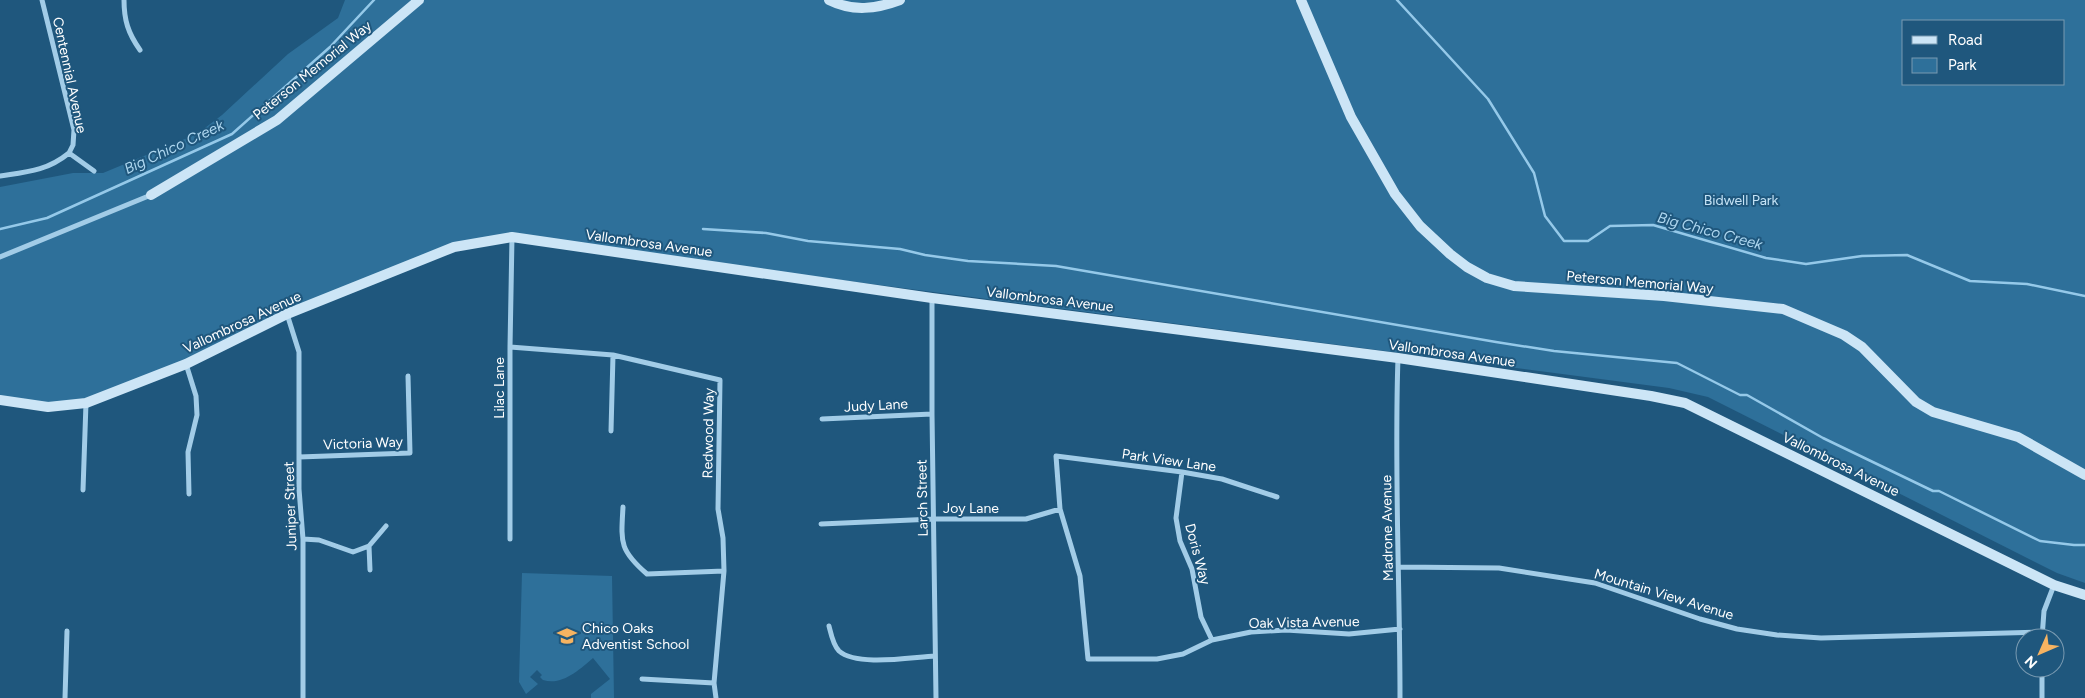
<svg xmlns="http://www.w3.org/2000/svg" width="2085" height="698" viewBox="0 0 2085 698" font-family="Figtree,sans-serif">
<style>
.green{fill:#2e709a;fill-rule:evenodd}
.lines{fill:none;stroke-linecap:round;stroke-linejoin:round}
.stream{stroke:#95c9e9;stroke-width:2.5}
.street{stroke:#a2cce7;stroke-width:5}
.secondary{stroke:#cce5f6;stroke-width:10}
.labels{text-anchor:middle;stroke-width:4;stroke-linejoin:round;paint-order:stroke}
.street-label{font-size:14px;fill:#fff;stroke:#1f577d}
.park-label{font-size:14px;fill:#c5e3f6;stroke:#1f577d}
.poi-label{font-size:14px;fill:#fff;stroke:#1f577d;text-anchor:start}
.water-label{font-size:15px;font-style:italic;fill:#add6ef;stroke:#1f577d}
</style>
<rect width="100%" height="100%" fill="#1f577d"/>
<path class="green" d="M345,0h1740v583l-28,-10 -349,-176 -39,-9 -1157,-151 -58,10 -337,145 -69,15 -48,-7v-213l73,-14h30l94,-39 25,-19 66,-61 50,-36zM1904,21h160v63h-160z
M522,573l90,3 2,122h-23v-4l19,-15 -17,-21c-14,12 -31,28 -50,22l-3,-3 2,-2 -5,-5 -7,7 8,7 -12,10 -7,-12z"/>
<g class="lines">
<path class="stream" d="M1397,0l91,99 46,74 11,43 19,25h24l22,-15 43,-1 113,33 40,6 56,-8 45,-1 63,26 57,3 58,12
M0,229l47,-11 185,-84 98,-87 44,-47
M703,229l63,4 42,8 92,8 25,6 43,6 88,5 440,76 58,9 123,12 63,32h7l76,43 110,53h6l101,50 34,4h11"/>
<path class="street" d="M42,0l32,130 -1,15 -4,8 25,18
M124,0c0,20 4,33 16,50
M0,176c27,-4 47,-5 69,-23
M0,257l151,-62
M932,298v116l4,284
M287,314l12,38v137l4,50v159
M510,347l103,8 107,25 -2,129 5,29 1,33 -10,112 2,15
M1398,358c-4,113 2,227 2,340
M186,364l10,32 1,19 -9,37 1,42
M822,419l110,-5
M611,431l2,-76
M299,457l111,-4 -2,-77
M1182,472l-6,46 4,23 12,28 9,48 11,23
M83,490l3,-87
M1277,497l-55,-18 -40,-7 -126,-16 4,53 20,67 8,83h69l26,-5 29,-14 39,-8 35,-2 63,4 51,-5
M623,507c-2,35 -4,43 24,67l77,-3
M821,524l113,-5h92l34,-10
M303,539l16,1 34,12 16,-6 17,-20
M510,539v-192l2,-110
M369,546l1,24
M1400,567l99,1 96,15 105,36 37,10 40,6 44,3 220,-6
M829,626c2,8 4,19 10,25 18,16 73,6 96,5
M2042,638l2,-27 10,-26
M2042,668v30
M642,679l72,4
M65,698l2,-67"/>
<path class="secondary" d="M829,0c24,12 47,9 71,0
M1301,0l50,117 44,77 25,32 30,28 17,13 20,11 27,8 150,10 119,13 61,26 18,12 54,55 17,10 85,25 67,38
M151,195l126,-75 142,-120
M0,400l48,7 38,-4 100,-39 101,-50 167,-67 58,-10 420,61 466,60 253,38 34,7 369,182 31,10"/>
</g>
<defs>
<symbol id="school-bare" viewBox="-9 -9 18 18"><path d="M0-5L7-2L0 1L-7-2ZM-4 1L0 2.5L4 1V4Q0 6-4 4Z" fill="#f6b361" stroke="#1f577d" stroke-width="2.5" paint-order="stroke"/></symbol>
</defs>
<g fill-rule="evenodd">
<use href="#school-bare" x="553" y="622" width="28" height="28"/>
</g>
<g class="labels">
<g class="street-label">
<text transform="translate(312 70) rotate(-39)" y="5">Peterson Memorial Way</text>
<text transform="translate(70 75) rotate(78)" y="5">Centennial Avenue</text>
<text transform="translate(649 243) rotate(8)" y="5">Vallombrosa Avenue</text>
<text transform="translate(1640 282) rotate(5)" y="5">Peterson Memorial Way</text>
<text transform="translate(1050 299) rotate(7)" y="5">Vallombrosa Avenue</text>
<text transform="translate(242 322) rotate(-25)" y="5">Vallombrosa Avenue</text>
<text transform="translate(1452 353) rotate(8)" y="5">Vallombrosa Avenue</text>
<text transform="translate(499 388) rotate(-90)" y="5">Lilac Lane</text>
<text transform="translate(876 405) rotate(-3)" y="5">Judy Lane</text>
<text transform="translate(708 433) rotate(-89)" y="5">Redwood Way</text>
<text transform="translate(363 443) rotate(-2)" y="5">Victoria Way</text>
<text transform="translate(1169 460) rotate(8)" y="5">Park View Lane</text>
<text transform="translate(1841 464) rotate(26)" y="5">Vallombrosa Avenue</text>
<text transform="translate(922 498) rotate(-91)" y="5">Larch Street</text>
<text transform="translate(290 506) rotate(-92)" y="5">Juniper Street</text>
<text x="971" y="513">Joy Lane</text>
<text transform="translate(1387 528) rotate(-91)" y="5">Madrone Avenue</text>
<text transform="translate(1198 554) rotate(75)" y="5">Doris Way</text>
<text transform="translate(1664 594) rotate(17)" y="5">Mountain View Avenue</text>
<text transform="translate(1304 622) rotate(-1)" y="5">Oak Vista Avenue</text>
</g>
<g class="park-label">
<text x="1741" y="205">Bidwell Park</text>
</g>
<g class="poi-label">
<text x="582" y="633">Chico Oaks<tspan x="582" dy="16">Adventist School</tspan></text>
</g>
<g class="water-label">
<text transform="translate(174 147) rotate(-25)" y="5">Big Chico Creek</text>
<text transform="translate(1710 231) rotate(15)" y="5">Big Chico Creek</text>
</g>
</g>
<rect x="1902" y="20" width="162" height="65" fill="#1f577d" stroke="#799ab1"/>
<rect x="1912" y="36" width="25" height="8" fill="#cce5f6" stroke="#799ab1"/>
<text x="1948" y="45" font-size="15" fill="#ffffff">Road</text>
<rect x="1912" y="58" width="25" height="15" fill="#2e709a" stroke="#799ab1"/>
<text x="1948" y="70" font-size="15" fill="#ffffff">Park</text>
<g transform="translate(2040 653) rotate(225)"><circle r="24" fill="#1f577d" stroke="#799ab1"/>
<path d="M0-4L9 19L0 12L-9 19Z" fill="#f6b361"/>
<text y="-8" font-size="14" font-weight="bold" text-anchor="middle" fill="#ffffff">N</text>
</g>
</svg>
